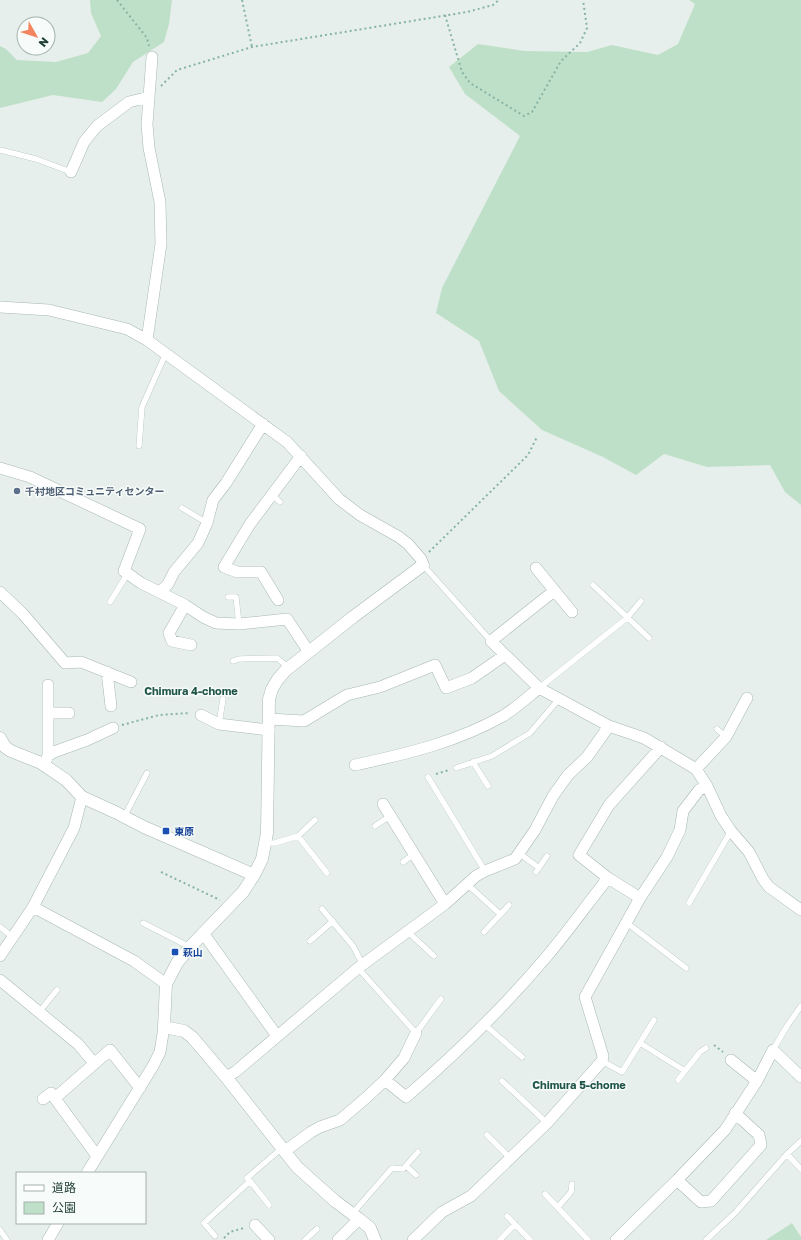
<svg xmlns="http://www.w3.org/2000/svg" width="801" height="1240" viewBox="0 0 801 1240" font-family="'Golos Text','Noto Sans JP',sans-serif">
<style>
.green{fill:#bfe0c8}
.lines{fill:none;stroke-linecap:round;stroke-linejoin:round}
.service-casing{stroke:#a8b8b2;stroke-width:6}
.minor-casing{stroke:#a8b8b2;stroke-width:12}
.tertiary-casing{stroke:#a8b8b2;stroke-width:13}
.path{stroke:#86b3a5;stroke-width:2;stroke-dasharray:2 3;stroke-linecap:butt}
.service{stroke:#fff;stroke-width:5.5}
.minor{stroke:#fff;stroke-width:11}
.tertiary{stroke:#fff;stroke-width:12}
.service-dot{fill:#5c6f8a;stroke:#f7fbf9;stroke-width:1.5}
.transit-dot{fill:#1a4fb4;stroke:#f7fbf9;stroke-width:1.5}
.labels{text-anchor:middle;stroke-width:3;stroke-linejoin:round;paint-order:stroke}
.service-label{font-size:10px;font-weight:bold;fill:#4e5e75;stroke:#f7fbf9;text-anchor:start}
.transit-label{font-size:10px;font-weight:bold;fill:#164399;stroke:#f7fbf9;text-anchor:start}
.neighbourhood-label{font-size:11px;font-weight:bold;fill:#1f5548;stroke:#f7fbf9}
</style>
<rect width="100%" height="100%" fill="#e6efeb"/>
<path class="green" d="M90,0h82l-3,24 -5,18 -31,20 -17,27 -14,13 -49,-7 -53,13v-62l6,3 11,11 39,2 32,-9 13,-17 -10,-23z
M689,0h112v505l-16,-13 -15,-27 -63,2 -43,-13 -28,21 -33,-18 -61,-27 -43,-39 -20,-50 -43,-28 6,-25 78,-152 -55,-42 -16,-27 29,-23 46,7 63,1 25,-7 46,10 20,-11 17,-40z
M792,1223l9,14v3h-35z"/>
<g class="lines">
<defs>
<path id="service" d="M0,150l36,9 35,13
M139,446l3,-39 24,-54
M272,495l8,7
M182,508l25,15
M423,565l68,76
M593,585l56,53
M228,597h8l3,27
M110,602l18,-29
M233,661l6,-2 38,-1 12,10
M539,688l88,-70 14,-17
M219,724l4,-25
M717,729l9,8
M473,762l15,24
M456,768l36,-12 38,-23 29,-34
M428,777l57,94
M124,817l23,-44
M375,826l15,-10
M298,836l29,37
M266,843h9l23,-7 17,-16
M519,853l20,15
M403,862l11,-8
M536,872l11,-16
M468,885l32,29
M689,903l42,-72
M322,909l31,37 10,19
M143,923l47,24
M627,923l59,45
M0,927l13,10
M408,932l26,24
M484,932l25,-27
M310,941l23,-20
M358,968l58,65 25,-34
M39,1012l18,-22
M485,1025l37,32
M640,1043l45,28
M773,1050l14,-24 14,-20
M602,1061l20,11 32,-52
M678,1080l22,-28 6,-4
M502,1081l45,42
M487,1135l23,23
M787,1154l14,15
M406,1166l10,9
M250,1181l19,24
M545,1194l43,46
M558,1207l13,-15 1,-8
M352,1214l40,-46 11,1 15,-17
M507,1216l23,24
M0,1230l7,10
M215,1236l-11,-13 46,-42 -3,-3 35,-30
M305,1240l12,-11
M500,1240l15,-16
M706,1240l29,-27 52,-59 14,-13"/>
<path id="minor" d="M71,172l13,-30 13,-16 32,-24 20,-5
M0,307l49,3 78,19 20,11 140,102 52,57 21,16 39,22 9,7 13,15 2,6
M147,340l14,-96 -1,-42 -11,-54 -2,-24 5,-67
M0,468l30,9 110,52 -16,42 17,12 44,22 18,12 13,6 23,1 48,-5 22,33
M536,568l36,44
M554,591l-63,50 48,47 70,38 35,12 52,31 11,17 14,30 10,15 18,21 14,27 6,8 32,23
M0,592l23,22 42,49 16,-1 50,20
M160,592l8,-8 6,-12 24,-29 9,-20 6,-23 13,-17 37,-59
M278,600l-17,-28h-24l-13,-5 26,-43 51,-68
M185,605l-16,28 3,8 19,4
M107,672l4,34
M48,713h21
M201,715l18,9 50,6
M269,719l35,2 43,-26 33,-8 55,-22 11,23 26,-10 33,-23
M48,756l6,-4 33,-12 26,-12
M44,765l4,-9v-71
M355,765c51,-11 102,-23 148,-49 13,-8 25,-19 36,-28
M696,769l30,-32 21,-39
M383,804l62,100
M640,898l-32,-20 -29,-23 30,-50 52,-58
M33,907l101,54 32,23
M203,933l74,103
M0,956l33,-49 41,-79 8,-31
M0,980l78,64 16,19
M731,1060l26,21
M226,1077l9,-5 91,-77 32,-27 87,-64 31,-28 9,-5 30,-12 20,-29 18,-34 15,-21 19,-18 22,-31
M385,1080l21,17c51,-44 99,-91 142,-142 21,-25 40,-52 60,-77
M55,1098l55,-48 30,38
M43,1099l8,-6 46,63
M285,1151l26,-19 9,-5 20,-7 27,-23 18,-17 19,-22 12,-25
M87,1173l66,-107 7,-14 4,-25
M677,1180l24,22 10,-1 50,-56 -2,-10 -24,-22
M255,1225l14,15
M48,1240l10,-17
M338,1240l21,-21
M413,1240l29,-28 29,-16 76,-73 55,-62 1,-5 -18,-59 55,-99 27,-41 13,-27 3,-19 16,-21 8,-4
M616,1240l61,-60 48,-50 32,-49 16,-31 28,27"/>
<path id="tertiary" d="M0,738l5,9 6,4 30,12 25,17 16,17 35,16 27,14 110,48
M375,1240l-5,-12 -11,-9 -24,-18 -38,-34 -71,-90 -34,-40 -8,-6 -20,-4 2,-43 11,-21 13,-16 53,-55 11,-17 8,-16 5,-26 2,-134 3,-10 6,-10 8,-9 67,-53 70,-52"/>
</defs>
<use href="#service" class="service-casing"/>
<use href="#minor" class="minor-casing"/>
<use href="#tertiary" class="tertiary-casing"/>
<path class="path" d="M117,0l30,38 2,8
M242,0l10,47
M445,15l17,57 8,11 54,33 8,-4 29,-51 19,-18 7,-15 -4,-28
M161,86l16,-16 75,-23 215,-35 26,-7 6,-5
M429,552l99,-97 9,-18
M122,725l37,-10 31,-2
M436,774l13,-4
M161,872l59,28
M714,1045l9,7
M224,1238l6,-6 14,-4"/>
<use href="#service" class="service"/>
<use href="#minor" class="minor"/>
<use href="#tertiary" class="tertiary"/>
</g>
<circle class="service-dot" cx="17" cy="491" r="4"/>
<g class="transit-dot">
<rect x="162" y="827" width="8" height="8" rx="2"/>
<rect x="171" y="948" width="8" height="8" rx="2"/>
</g>
<g class="labels">
<g class="service-label">
<text x="25" y="495">千村地区コミュニティセンター</text>
</g>
<g class="transit-label">
<text x="174" y="835">東原</text>
<text x="183" y="956">萩山</text>
</g>
<g class="neighbourhood-label">
<text x="191" y="695">Chimura 4-chome</text>
<text x="579" y="1089">Chimura 5-chome</text>
</g>
</g>
<rect x="16" y="1172" width="130" height="52" fill="#f7fbf9" stroke="#a3b1ad"/>
<rect x="24" y="1185" width="20" height="6" fill="#ffffff" stroke="#a3b1ad"/>
<text x="52" y="1192" font-size="12" fill="#24423a">道路</text>
<rect x="24" y="1202" width="20" height="12" fill="#bfe0c8" stroke="#a3b1ad"/>
<text x="52" y="1212" font-size="12" fill="#24423a">公園</text>
<g transform="translate(36 36) rotate(129)"><circle r="19" fill="#f7fbf9" stroke="#a3b1ad"/>
<path d="M0-3L7 15L0 10L-7 15Z" fill="#f4845f"/>
<text y="-6" font-size="11" font-weight="bold" text-anchor="middle" fill="#24423a">N</text>
</g>
</svg>
